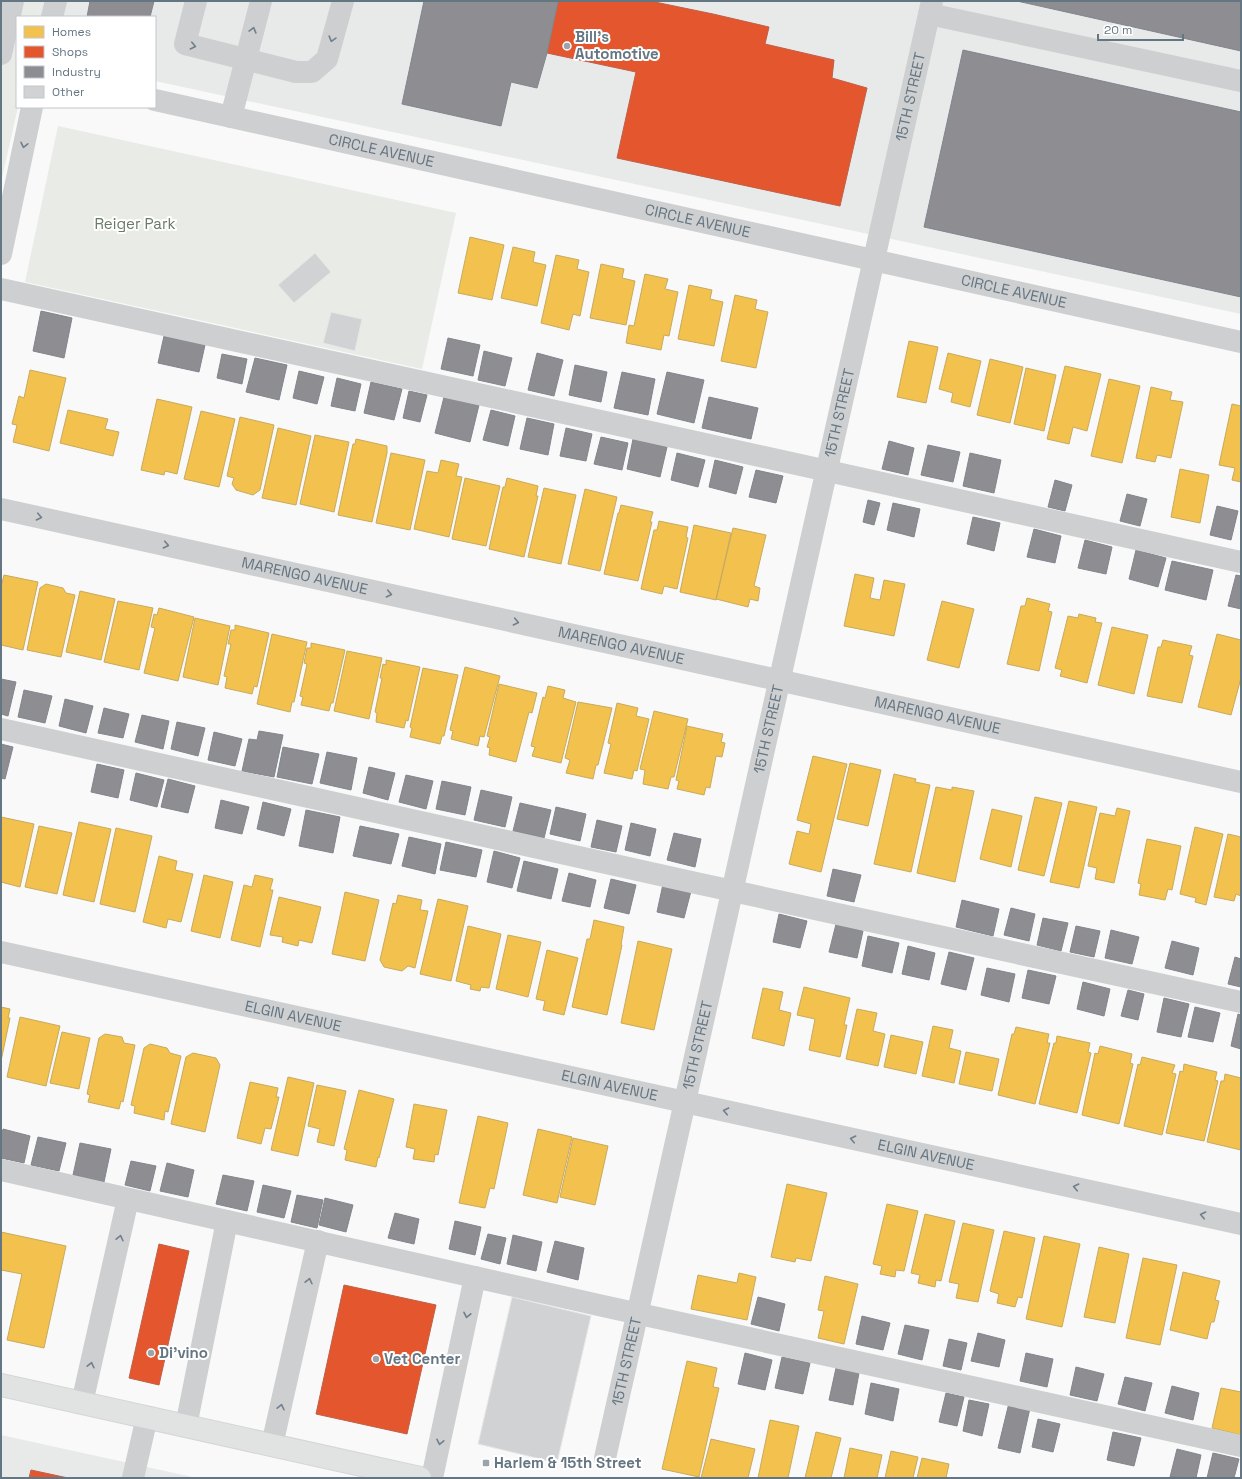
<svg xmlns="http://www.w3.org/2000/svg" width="1242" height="1479" viewBox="0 0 1242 1479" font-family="'Space Grotesk',sans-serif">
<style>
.built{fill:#e8e9e9}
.green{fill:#e8ebe6}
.homes{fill:#f2c14e;stroke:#c8aa5e}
.shops{fill:#e4572e;stroke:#be6048}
.industry{fill:#8d8d92;stroke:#81868e}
.building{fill:#d0d2d3;stroke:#e8e8e8}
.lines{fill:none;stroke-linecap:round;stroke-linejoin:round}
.major-casing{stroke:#d5d6d7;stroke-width:24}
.minor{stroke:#cecfd0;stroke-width:22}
.major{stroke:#e1e2e2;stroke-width:22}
.oneway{stroke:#707f8b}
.poi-dot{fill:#99a4ac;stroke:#fff;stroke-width:1.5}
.labels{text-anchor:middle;stroke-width:4;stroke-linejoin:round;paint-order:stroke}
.poi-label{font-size:15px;font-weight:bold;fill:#657683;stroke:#fff;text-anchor:start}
.street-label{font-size:15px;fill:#657683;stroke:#fff}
.park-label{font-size:15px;fill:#687a64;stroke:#fff}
</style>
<rect width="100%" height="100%" fill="#f9f9f9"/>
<path class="built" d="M42,1h1199v313l-1086,-233v-64h-117z
M1,1435l196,43h-196z"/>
<path class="green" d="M1,1h41l-4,16h-21l1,90 -17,75z
M58,126l398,87 -34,156 -397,-87z"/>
<path class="homes" d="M470,237l34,8 -12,55 -34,-7z
M513,247l22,5 -2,10 13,3 -9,41 -36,-8z
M556,255l23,5 -2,9 12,3 -9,44 -7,-2 -4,16 -28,-7z
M601,264l23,5 -2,9 13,3 -9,44 -36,-7z
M645,274l23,5 -3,10 13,3 -9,44 -5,-1 -3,15 -35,-7 3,-18 5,1z
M689,285l23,5 -2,9 13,3 -9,44 -36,-7z
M735,295l22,5 -2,9 13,3 -12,56 -35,-7z
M909,341l29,6 -12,56 -29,-6z
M948,353l33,8 -11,46 -19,-5 2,-9 -14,-4z
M990,359l33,8 -13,56 -33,-8z
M1065,366l36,8 -14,57 -14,-4 -4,17 -22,-5z
M1026,368l30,7 -12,56 -30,-7z
M30,370l36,8 -17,73 -36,-9 4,-17 -5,-1 7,-28 5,2z
M1109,379l31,7 -18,77 -31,-7z
M1151,387l21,5 -2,8 13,2 -12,56 -14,-3 -2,7 -19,-4z
M157,399l35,8 -15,67 -12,-3 -1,4 -23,-5z
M1232,404l9,2v76l-9,-2 3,-12 -16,-3z
M68,410l40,9 -3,10 14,3 -6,24 -53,-13z
M201,411l34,8 -16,68 -35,-8z
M240,417l34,8 -14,65 -7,5 -17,-5 -4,-6 2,-6 -7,-2z
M278,428l33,8 -15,69 -34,-7z
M315,435l34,7 -15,70 -34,-8z
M356,439l31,7v7l-15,69 -34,-7 15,-71h2z
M391,453l34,7 -15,70 -34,-7z
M441,460l18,4 -3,12 6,1 -13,60 -35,-8 13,-58 11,2z
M1180,469l29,6 -9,48 -29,-6z
M465,478l35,8 -14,60 -34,-7z
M507,478l31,8 -2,10h2l-14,61 -35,-8 14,-62h2z
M544,488l32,7 -15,69 -33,-7z
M585,489l32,8 -17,74 -32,-7z
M621,505l32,7 -3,10h2l-14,59 -34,-7 14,-61h1z
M659,521l29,6 -2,10 2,1 -11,51 -13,-3 -2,8 -21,-5 13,-59h3z
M694,525l37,8 -15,67 -36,-8z
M733,528l33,7 -12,51 6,2 -2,13 -8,-2 -2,8 -32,-8z
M855,574l19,4 -4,20 10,2 4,-20 21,4 -11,52 -50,-10z
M4,575l34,7 -15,68 -22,-5v-58z
M46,584l17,4 3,5 9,2 -14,62 -34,-7 13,-62z
M80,591l35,8 -14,61 -35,-8z
M1027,598l23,6 -2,7 4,1 -13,59 -32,-7 14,-58h4z
M118,601l35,7 -14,62 -35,-8z
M942,601l32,8 -15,59 -32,-8z
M159,608l35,9 -16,64 -34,-8 11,-45 -4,-1 3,-13 3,1z
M1079,614l17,4 -1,4 7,1 -15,60 -27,-7 2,-6 -7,-2 13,-52 10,2z
M195,618l35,8 -12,59 -35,-8z
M235,625l34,8 -12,54 -3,-1 -2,8 -27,-6 2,-11 -3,-1 7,-32h-3l3,-14h4z
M1112,627l36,8 -14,59 -36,-9z
M272,634l35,8 -13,60h-2l-2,10 -33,-8z
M1217,634l24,6v38l-10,37 -33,-8z
M1163,640l29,6 -3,9 4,1 -11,47 -35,-7 11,-49h3z
M311,643l34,7 -12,53h-2l-2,8 -28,-6 2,-8 -3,-1 7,-32 -3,-1 3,-15h4z
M347,651l35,7 -13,61 -35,-8z
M386,660l34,7 -12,54 -2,-1 -2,8 -28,-6 1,-9 -2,-1 7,-34h-2l3,-14 3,1z
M465,667l35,9 -16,61 -4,-1 -2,10 -27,-7 2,-8 -3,-1z
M423,668l35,7 -14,61h-2l-2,8 -30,-7 2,-9 -2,-1z
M499,684l38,9 -5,20 -3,-1 -13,50 -27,-7 1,-7 -3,-1 3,-10 -3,-1z
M548,686l17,4 -2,8 13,4 -15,61 -29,-7 3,-9 -4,-1 12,-49 2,1z
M578,702l34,6 -14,57h-2l-3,14 -27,-6 4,-13 -5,-2z
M617,703l21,5 -2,8 13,3 -12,52 -3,-1 -2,9 -28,-6 7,-29 -3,-1z
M654,711l34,8 -14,58h-3l-3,12 -25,-5 2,-14 -5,-1z
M687,726l36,8 -2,8 4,1 -3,14 -6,-1 -6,32 -4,-1 -2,8 -27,-6 2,-8 -3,-1z
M813,756l34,8 -26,108 -32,-8 8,-33 12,3 2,-10 -14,-4z
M850,763l31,7 -13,56 -31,-7z
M894,774l22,5 -1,3 15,3 -19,87 -37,-8z
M936,787l16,3v-3l22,4 -19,91 -38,-9z
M1035,797l27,6 -18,73 -26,-6z
M1069,801l28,6 -18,81 -29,-6z
M1117,808l13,3 -16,72 -19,-4 2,-11 -9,-2 12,-53 15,3z
M992,809l30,7 -11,51 -31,-8z
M1,817l33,7 -14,63 -19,-5z
M79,822l32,7 -17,73 -31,-7z
M39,826l33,7 -15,61 -32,-7z
M1195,827l28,7 -17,71 -11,-3 1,-4 -16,-4z
M116,828l36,8 -17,76 -35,-8z
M1228,834l13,3v59l-5,-2 -2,7 -20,-4z
M1147,839l34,7 -9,44 -4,-1 -3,11 -26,-5 2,-11 -3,-1z
M159,856l18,5 -2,9 18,4 -12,48 -13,-3 -2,9 -23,-6z
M204,875l29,7 -13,56 -29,-7z
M255,875l18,4 -3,11h3l-13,57 -29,-7 13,-55 8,2z
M345,892l34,8 -14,61 -33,-7z
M398,895l24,5 -2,10 8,1 -13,57 -7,-2 -6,5 -18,-4 -4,-7 13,-57 3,1z
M279,897l42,10 -9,36 -13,-3 -1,6 -16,-4 1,-5 -13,-2z
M438,899l30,7 -17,75 -31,-7z
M594,920l30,7 -3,18h1l-15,70 -35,-8 15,-68h3z
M468,926l33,8 -12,54 -8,-1 -1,4 -10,-2 1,-4 -15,-4z
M508,935l33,7 -13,55 -32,-8z
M638,941l34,8 -18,81 -33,-7z
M547,950l31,8 -14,57 -21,-5 2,-9 -9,-2z
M804,987l46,11 -6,27h3l-7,32 -31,-7 6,-31 -18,-4z
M763,988l20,4 -4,18 12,3 -7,33 -32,-8z
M1,1007l9,2 -2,9h2l-9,43z
M857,1009l20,4 -4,18 12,3 -7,32 -32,-7z
M20,1017l40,9 -14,60 -39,-9z
M933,1026l20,4 -4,18 12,3 -7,32 -32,-7z
M1016,1027l33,7 -2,9h3l-15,61 -37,-9 14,-61h2z
M62,1032l28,6 -11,51 -29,-6z
M105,1034l17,3 2,6 11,2 -12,57 -2,-1 -2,8 -31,-7 2,-7 -3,-1 12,-56z
M891,1035l32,7 -7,32 -32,-7z
M1057,1036l33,7 -2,9 3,1 -14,60 -38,-9 15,-61h2z
M150,1044l17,4 3,5 11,3 -13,56 -3,-1 -1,9 -30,-7 1,-7 -4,-1 13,-57z
M1100,1046l32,8 -2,9 3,1 -14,60 -37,-9 13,-62 3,1z
M966,1052l33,7 -7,32 -33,-7z
M193,1053l23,5 4,7 -15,67 -34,-8 15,-67z
M1142,1057l33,8 -3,8 4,1 -14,61 -38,-9 14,-62 2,1z
M1184,1064l33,8 -2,8 3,1 -14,60 -38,-8 14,-62 3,1z
M1225,1074l16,4v72l-34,-8 14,-61h3z
M288,1077l26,6 -16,73 -27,-6z
M250,1082l28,6 -2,9h3l-8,32 -6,-1 -4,16 -24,-6z
M317,1085l29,6 -12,55 -17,-4 3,-13 -12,-3z
M359,1090l35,9 -15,59 -1,-1 -2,10 -31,-7 2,-10 -3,-1z
M414,1104l33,6 -9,45 -3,-1 -1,8 -21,-3 2,-10 -9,-2z
M478,1116l30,7 -14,66 -4,-1 -5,20 -26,-5z
M538,1129l34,8 -15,66 -34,-8z
M573,1138l35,8 -13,59 -35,-8z
M787,1184l40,9 -16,68 -15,-3 -1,4 -24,-5z
M887,1204l31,7 -14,60 -8,-1 -1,7 -15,-3 2,-8 -9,-2z
M925,1214l30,7 -14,60 -5,-1 -1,7 -17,-4 2,-8 -9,-2z
M963,1223l31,7 -16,72 -22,-4 3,-14 -10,-2z
M1004,1231l31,7 -13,60 -4,-1 -3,10 -18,-4 2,-9 -9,-3z
M1,1232l65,14 -22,102 -37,-8 15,-66 -21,-4z
M1044,1236l36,8 -18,83 -36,-8z
M1099,1247l30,7 -14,69 -31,-6z
M1143,1258l34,7 -17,80 -34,-7z
M1183,1272l37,9 -5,19 4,1 -5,21h-3l-4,17 -37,-9z
M739,1273l17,4 -9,43 -56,-11 7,-34 39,8z
M825,1276l33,8 -14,60 -26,-6 6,-27 -6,-1z
M687,1361l30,7 -4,19 6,1 -20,89 -37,-8z
M1221,1388l20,4v43l-29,-7z
M770,1420l29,6 -11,52h-30z
M816,1432l25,6 -10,40h-26z
M711,1439l44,10 -7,29h-47z
M850,1448l32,7 -5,23h-33z
M891,1451l27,6 -5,21h-28z
M922,1458l27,6 -3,14h-29z"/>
<path class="shops" d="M558,1h92l63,13 56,13 -4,17 69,16 -2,18 35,10 -27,118 -223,-48 19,-86 -89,-19z
M159,1244l30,7 -30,134 -30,-7z
M344,1285l92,20 -29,129 -91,-20z
M31,1470l37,8h-39z"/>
<path class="industry" d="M90,1h64l-4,16h-63z
M424,1h128l6,1 -11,51 -10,35 -26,-6 -10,44 -99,-22z
M1017,1h224v50z
M963,50l278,62v185l-317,-70z
M41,311l31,7 -8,40 -31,-7z
M164,336l41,9 -6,27 -41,-9z
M448,338l32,7 -7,31 -32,-7z
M484,351l28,7 -7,28 -27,-6z
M537,353l26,7 -9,36 -26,-6z
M222,354l25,5 -5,25 -25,-6z
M255,358l32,7 -8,35 -33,-8z
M575,365l32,7 -6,30 -32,-7z
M299,371l25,6 -7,27 -24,-6z
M622,372l33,7 -7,36 -34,-7z
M667,372l37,8 -10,43 -37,-9z
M337,378l24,6 -6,27 -24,-5z
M371,382l31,7 -8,31 -30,-7z
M409,391l18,4 -7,27 -17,-4z
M444,397l35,8 -9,37 -35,-9z
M709,397l49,11 -7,31 -49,-11z
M491,410l24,6 -7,30 -25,-6z
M527,418l27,6 -6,31 -28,-6z
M566,428l26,6 -6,27 -26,-5z
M601,437l27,6 -6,27 -28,-6z
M633,439l34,8 -7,30 -33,-8z
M889,441l25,7 -6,27 -26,-6z
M928,445l32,7 -7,30 -32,-7z
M677,453l28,7 -7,27 -27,-7z
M970,453l31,7 -7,33 -31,-7z
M715,460l28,7 -7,27 -27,-7z
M756,470l27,6 -7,27 -27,-6z
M1055,480l17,5 -7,26 -17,-4z
M1127,494l20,5 -7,27 -20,-5z
M868,500l12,3 -6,22 -11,-3z
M893,503l27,6 -6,28 -27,-7z
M1217,506l21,5 -7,29 -21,-5z
M973,517l27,6 -6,28 -27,-7z
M1034,529l27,7 -6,27 -28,-6z
M1085,540l27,7 -6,27 -28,-6z
M1136,550l30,8 -8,29 -29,-8z
M1172,561l41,9 -7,30 -41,-10z
M1236,575l5,1v33l-13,-3z
M1,679l15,3 -8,34 -7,-2z
M24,690l28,6 -7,27 -27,-6z
M65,699l28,7 -7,27 -27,-7z
M104,708l25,6 -6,24 -25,-5z
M142,715l27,6 -6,28 -28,-7z
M177,722l28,6 -7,28 -27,-7z
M259,731l24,4 -9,42 -32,-6 7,-32 8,1z
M214,732l28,7 -7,27 -27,-6z
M1,744l12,3 -8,32 -4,-1z
M283,747l36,7 -7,30 -35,-7z
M327,752l30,6 -6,32 -31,-7z
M97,764l27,6 -6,28 -27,-6z
M369,767l26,6 -7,27 -25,-7z
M136,773l28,7 -7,27 -27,-7z
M406,775l27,6 -7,28 -27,-7z
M168,779l27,7 -7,27 -27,-6z
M442,781l29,6 -6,28 -29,-6z
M481,790l31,7 -7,30 -31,-7z
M221,800l28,7 -7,27 -27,-6z
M263,802l28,7 -7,27 -27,-7z
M520,803l31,7 -7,28 -31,-7z
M556,807l30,7 -6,27 -30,-7z
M306,810l34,7 -7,36 -34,-7z
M597,820l25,6 -6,26 -25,-5z
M631,823l25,6 -6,27 -25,-6z
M360,826l39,8 -8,30 -38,-8z
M674,833l27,6 -6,28 -28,-7z
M409,837l32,7 -6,30 -33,-8z
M446,842l36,8 -6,27 -36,-7z
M494,851l26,7 -8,30 -25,-6z
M524,861l34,8 -7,30 -34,-8z
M833,869l28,6 -7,27 -27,-6z
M569,873l27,7 -6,27 -28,-6z
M611,879l25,6 -7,29 -25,-6z
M663,884l28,7 -7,27 -27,-6z
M962,900l37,9 -6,27 -37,-9z
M1011,908l24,6 -6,27 -25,-6z
M779,914l28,7 -7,27 -27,-6z
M1043,918l25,5 -7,28 -24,-6z
M836,924l27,7 -6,27 -28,-6z
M1076,926l24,5 -6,26 -24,-5z
M1111,930l28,7 -7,27 -27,-6z
M868,936l31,7 -7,30 -30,-7z
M1172,941l27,7 -6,27 -28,-7z
M908,946l27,7 -6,27 -27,-6z
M949,952l25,6 -8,32 -25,-6z
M1235,957l6,2v28l-13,-3z
M987,968l28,6 -6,28 -28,-7z
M1028,970l28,6 -7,28 -27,-6z
M1083,982l27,7 -6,27 -27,-7z
M1128,990l16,4 -6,26 -17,-4z
M1164,998l25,6 -8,33 -24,-5z
M1195,1007l25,6 -7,29 -25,-5z
M1238,1014l3,1v34l-10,-3z
M3,1129l27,7 -6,27 -23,-5v-21z
M38,1137l28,6 -7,28 -28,-6z
M80,1143l31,6 -7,33 -31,-7z
M131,1161l25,5 -6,25 -25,-6z
M167,1163l27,7 -6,27 -28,-6z
M223,1175l31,6 -7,30 -31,-7z
M263,1185l28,6 -7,27 -27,-6z
M297,1195l26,5 -6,28 -26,-6z
M325,1198l28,7 -7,27 -27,-7z
M395,1213l24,6 -5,25 -26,-6z
M455,1221l26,6 -6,28 -26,-6z
M488,1234l18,4 -6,26 -19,-5z
M513,1235l29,7 -6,29 -29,-7z
M555,1241l29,7 -6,32 -31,-8z
M758,1297l27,7 -6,27 -28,-7z
M862,1316l28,7 -7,27 -27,-6z
M905,1325l24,5 -7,30 -24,-6z
M978,1333l27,7 -6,27 -28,-6z
M949,1339l18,4 -6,27 -18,-4z
M745,1353l27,7 -7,30 -27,-6z
M1026,1353l27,6 -6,28 -27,-6z
M782,1357l28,6 -7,31 -28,-6z
M1076,1367l28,7 -7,27 -27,-6z
M836,1368l23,5 -6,32 -24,-5z
M1125,1377l27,6 -7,28 -27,-7z
M871,1383l28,6 -6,32 -28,-7z
M1172,1386l27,7 -6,27 -28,-7z
M946,1393l18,4 -7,29 -18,-4z
M969,1400l20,4 -7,32 -19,-5z
M1009,1403l21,5 -10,45 -22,-5z
M1038,1419l22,5 -7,28 -21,-5z
M1113,1432l28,6 -7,28 -27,-6z
M1177,1449l24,6 -5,23 -26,-1z
M1213,1453l26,6 -5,19h-27z"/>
<path class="building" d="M315,253l16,19 -37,31 -16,-18z
M331,312l31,7 -7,32 -32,-8z
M512,1297l79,19 -34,147 -79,-19z"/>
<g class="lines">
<defs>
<path id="major" d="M1,1385l419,93"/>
</defs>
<use href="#major" class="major-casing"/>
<g class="minor">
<path d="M196,1l-11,43 111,28h16l15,-13 16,-58"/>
<path d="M929,14l312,67"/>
<path d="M52,17l4,-16"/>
<path d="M1,54l12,-53"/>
<path id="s1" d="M155,100l1086,242"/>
<path d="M231,117l30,-116"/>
<path d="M1,254l31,-147"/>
<path d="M1,289l1240,273"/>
<path id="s2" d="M1,509l1240,273"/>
<path d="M1,729l695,154 545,119"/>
<path id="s3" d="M1,952l1240,272"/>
<path d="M1,1170l602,136 638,140"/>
<path d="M82,1403l46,-204"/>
<path d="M186,1426l41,-205"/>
<path d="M272,1445l46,-204"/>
<path id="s4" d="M605,1458l327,-1457"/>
<path d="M133,1478l14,-61"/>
<path d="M432,1478l43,-201"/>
</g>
<use href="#major" class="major"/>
</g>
<defs><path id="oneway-chevron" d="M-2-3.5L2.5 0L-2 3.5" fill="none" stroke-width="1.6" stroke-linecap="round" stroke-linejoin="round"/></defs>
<g class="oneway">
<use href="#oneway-chevron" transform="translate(253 30) rotate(-75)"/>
<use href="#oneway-chevron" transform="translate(332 39) rotate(106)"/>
<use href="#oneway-chevron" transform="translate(193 46) rotate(13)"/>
<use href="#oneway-chevron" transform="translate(24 145) rotate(102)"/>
<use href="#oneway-chevron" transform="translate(39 517) rotate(12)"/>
<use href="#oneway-chevron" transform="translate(166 545) rotate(12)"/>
<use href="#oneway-chevron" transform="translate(389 594) rotate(12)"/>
<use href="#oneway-chevron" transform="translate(516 622) rotate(12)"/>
<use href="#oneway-chevron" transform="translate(726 1111) rotate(-168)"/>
<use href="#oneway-chevron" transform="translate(853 1139) rotate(-168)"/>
<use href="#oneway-chevron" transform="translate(1076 1187) rotate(-168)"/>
<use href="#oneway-chevron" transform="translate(1203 1215) rotate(-168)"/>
<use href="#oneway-chevron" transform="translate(120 1238) rotate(-77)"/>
<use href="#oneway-chevron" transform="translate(309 1281) rotate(-77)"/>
<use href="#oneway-chevron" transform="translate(467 1315) rotate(102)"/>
<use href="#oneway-chevron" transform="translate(91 1365) rotate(-77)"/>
<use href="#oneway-chevron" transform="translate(281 1407) rotate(-77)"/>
<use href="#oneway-chevron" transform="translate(440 1442) rotate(102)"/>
</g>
<g class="poi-dot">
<circle cx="567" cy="46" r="4"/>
<circle cx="151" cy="1353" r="4"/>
<circle cx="376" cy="1359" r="4"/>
<rect x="482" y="1459" width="8" height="8" rx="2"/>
</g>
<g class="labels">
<g class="poi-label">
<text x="575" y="42">Bill's<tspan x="575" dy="17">Automotive</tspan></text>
<text x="159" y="1358">Di’vino</text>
<text x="384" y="1364">Vet Center</text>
<text x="494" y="1468">Harlem &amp; 15th Street</text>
</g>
<g class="street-label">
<text dy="5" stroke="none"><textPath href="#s4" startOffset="1395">15TH STREET</textPath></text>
<text dy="5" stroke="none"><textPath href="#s1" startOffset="232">CIRCLE AVENUE</textPath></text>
<text dy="5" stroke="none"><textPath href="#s1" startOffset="556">CIRCLE AVENUE</textPath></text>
<text dy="5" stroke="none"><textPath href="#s1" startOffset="880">CIRCLE AVENUE</textPath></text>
<text dy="5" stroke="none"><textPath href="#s4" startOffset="1071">15TH STREET</textPath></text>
<text dy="5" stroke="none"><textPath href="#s2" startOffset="311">MARENGO AVENUE</textPath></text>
<text dy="5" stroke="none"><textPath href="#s2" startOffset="635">MARENGO AVENUE</textPath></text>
<text dy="5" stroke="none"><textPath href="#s2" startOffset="959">MARENGO AVENUE</textPath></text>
<text dy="5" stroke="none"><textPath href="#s4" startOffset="747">15TH STREET</textPath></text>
<text dy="5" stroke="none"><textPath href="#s3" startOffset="299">ELGIN AVENUE</textPath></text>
<text dy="5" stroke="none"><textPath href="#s4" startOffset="423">15TH STREET</textPath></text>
<text dy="5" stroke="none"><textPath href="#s3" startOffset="623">ELGIN AVENUE</textPath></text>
<text dy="5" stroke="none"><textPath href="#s3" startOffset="947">ELGIN AVENUE</textPath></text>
<text dy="5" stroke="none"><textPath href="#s4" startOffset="99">15TH STREET</textPath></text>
</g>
<g class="park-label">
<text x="135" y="229">Reiger Park</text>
</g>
</g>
<rect width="1242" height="1479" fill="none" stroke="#657683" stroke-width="4"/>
<rect x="16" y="16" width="140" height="92" fill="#ffffff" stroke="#c1c8cd"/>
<rect x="24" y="26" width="20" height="12" fill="#f2c14e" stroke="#c1c8cd"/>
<text x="52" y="36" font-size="12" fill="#657683">Homes</text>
<rect x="24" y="46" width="20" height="12" fill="#e4572e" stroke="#c1c8cd"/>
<text x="52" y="56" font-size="12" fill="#657683">Shops</text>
<rect x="24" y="66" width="20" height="12" fill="#8d8d92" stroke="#c1c8cd"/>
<text x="52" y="76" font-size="12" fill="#657683">Industry</text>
<rect x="24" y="86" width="20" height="12" fill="#d0d2d3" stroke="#c1c8cd"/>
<text x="52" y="96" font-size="12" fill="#657683">Other</text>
<path d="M1098 34v6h85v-6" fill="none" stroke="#657683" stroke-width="2"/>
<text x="1104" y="34" font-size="12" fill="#657683" stroke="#ffffff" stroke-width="3" paint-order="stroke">20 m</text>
</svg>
